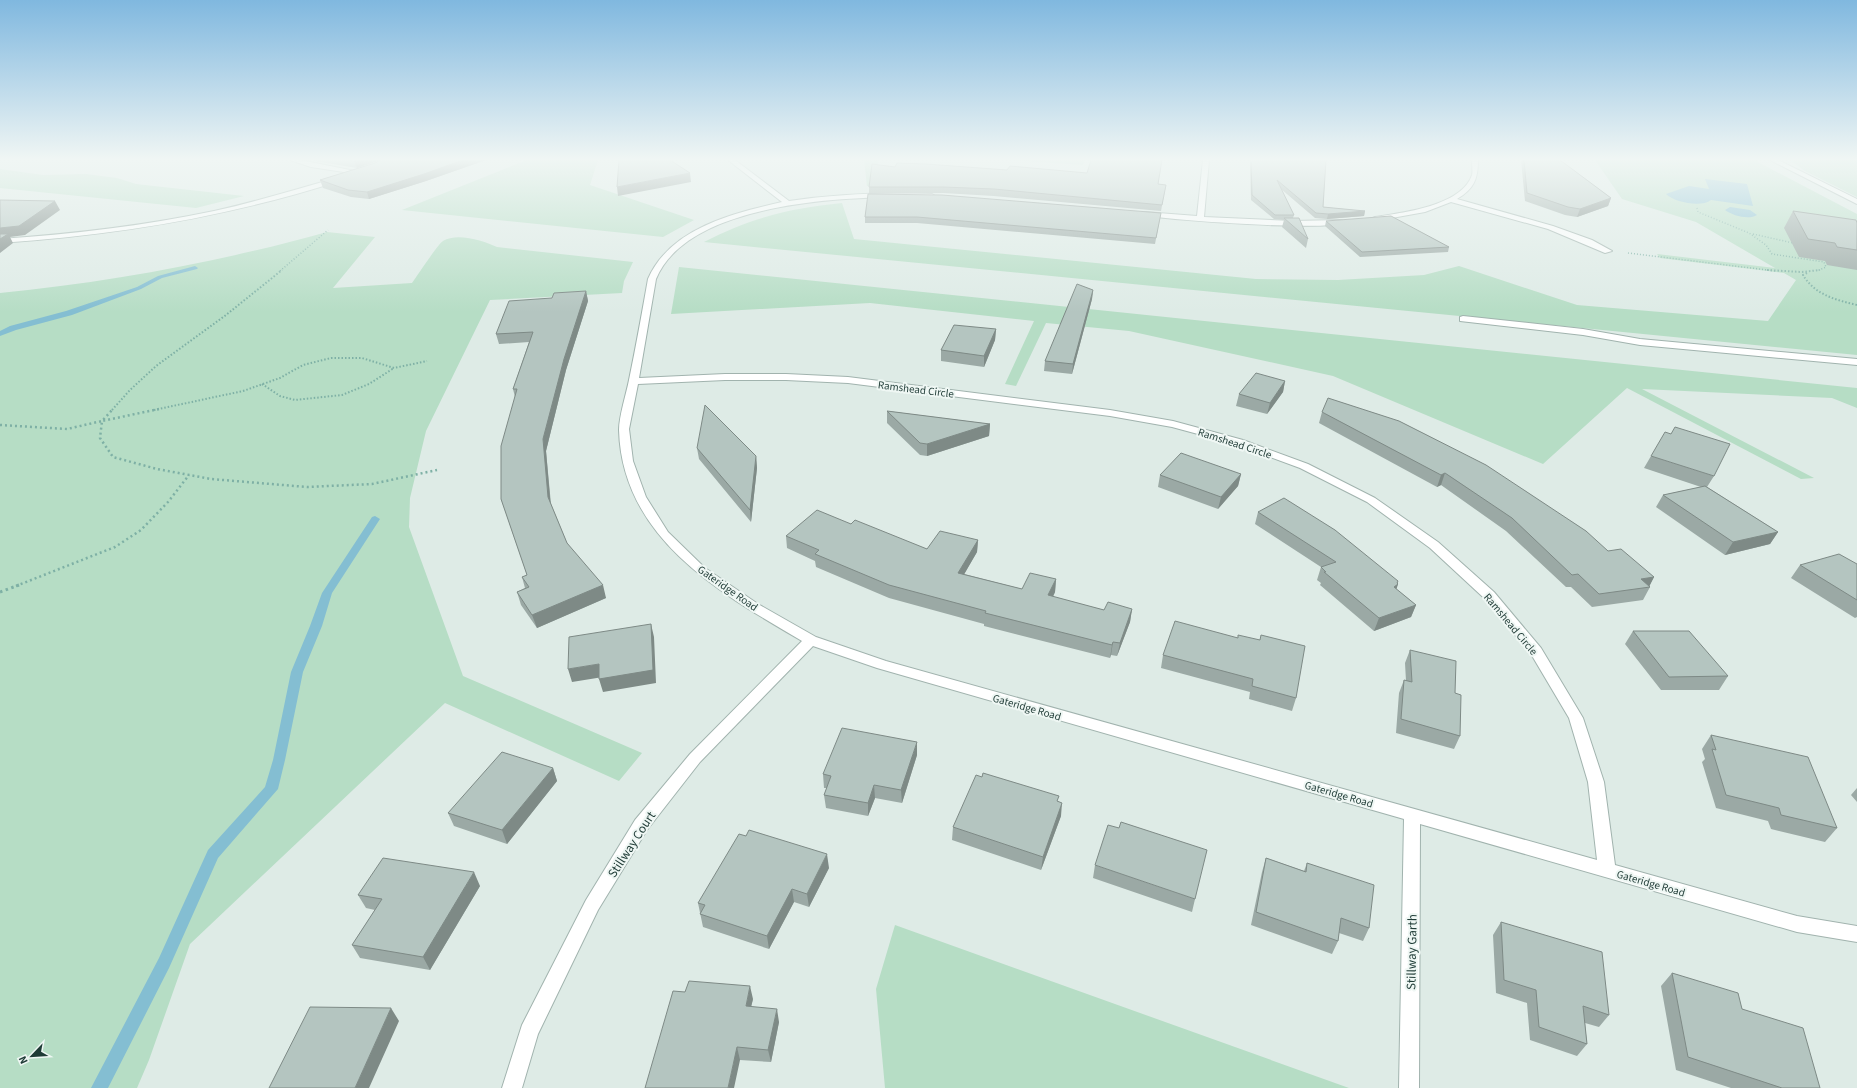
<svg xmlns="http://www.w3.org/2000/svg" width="1857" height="1088" viewBox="0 0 1857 1088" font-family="'Source Sans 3',sans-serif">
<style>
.green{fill:#b6ddc5}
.water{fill:#84bed2}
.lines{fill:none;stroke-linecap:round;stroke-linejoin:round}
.stream{fill:#84bed2;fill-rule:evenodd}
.minor-casing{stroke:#a1b3ae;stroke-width:2}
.path-far3{stroke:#7eb0a5;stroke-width:1.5;stroke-dasharray:1 2;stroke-linecap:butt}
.path-far2{stroke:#7eb0a5;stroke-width:2;stroke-dasharray:1.5 2;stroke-linecap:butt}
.path-far1{stroke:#7eb0a5;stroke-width:2.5;stroke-dasharray:2 3;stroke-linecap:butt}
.path{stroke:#7eb0a5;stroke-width:3;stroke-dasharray:2.5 3.5;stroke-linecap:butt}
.minor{fill:#fff;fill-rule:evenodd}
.wall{fill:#9ba9a5}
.shaded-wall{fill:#7e8a86}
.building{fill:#b4c5c0;stroke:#7e8a86}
.labels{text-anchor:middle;stroke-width:4;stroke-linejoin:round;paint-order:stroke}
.street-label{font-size:11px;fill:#1f3b36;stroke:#eff7f4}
.near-street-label{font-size:13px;fill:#1f3b36;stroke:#eff7f4}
</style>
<rect width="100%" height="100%" fill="#deebe6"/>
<path class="green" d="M527,160h71l-8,25 104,35 -31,17 -261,-27z
M864,160h14l-1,26h-10z
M1010,160h75l-2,5z
M1595,160h159l103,54v141l-1153,-113c46,-24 87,-34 138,-39l12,36 402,40 82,1 86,-5 35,-9 118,39 191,16 28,-41 -12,-7 -124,-15 -3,-4 118,14 -79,-46 -74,-23z
M1790,160h67v37l-52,-26z
M0,169l43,6 43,-1 31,4 19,6 108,12 -48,12 -196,-20z
M327,232l48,5 -42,51 79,-5c5,-7 26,-39 31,-42 14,-9 41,0 54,6l136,15 -9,19 -2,12 -132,7 -64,131 -16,67 -1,29 54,149 179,77 -23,28 -174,-78 -255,241 -41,116 -12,28h-137v-795c110,-11 220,-31 327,-61z
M679,267l1178,121v20l-25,-10 -190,-9 172,89 -13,1 -174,-91 -84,76 -210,-88 -204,-45 -83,-8 -30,63 -11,-2 29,-63 -164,-18 -199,11z
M895,925l454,163h-464l-9,-99z"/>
<path class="water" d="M1705,179l42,5 6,22 -42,-6c-10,8 -37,2 -45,-6l23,-8 20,3z
M1730,207l20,3 7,5c-8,5 -24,1 -32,-5z"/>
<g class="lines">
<path class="stream" d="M195,266l3,2 -1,1 -35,9 -21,11 -69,26 -56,15 -16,6v-5l10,-5 56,-15 71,-24 21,-11z
M375,516l5,3 -48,74 -10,33 -19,46 -18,88 -7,29 -60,69 -49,110 -61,120h-17l68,-130 49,-108 57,-63 8,-27 18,-88 19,-46 12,-33 50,-76z"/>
<defs>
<path id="minor" d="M290,160h10l60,12 -3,2 -46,-7z
M728,160h7l54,41c48,-7 95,-9 143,-7l3,2 -3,2c-73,-3 -243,1 -276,81l-17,99 86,-4h61l62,3 262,33 63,11 70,19 65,24 67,34 63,44 56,50 47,56 42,70 21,64 11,83 182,51 60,10v16l-60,-10 -377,-108 -1,264h-20l5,-269 -527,-151 -64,-22 -113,116 -53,68 -49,80 -60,124 -16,54h-20l20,-63 64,-125 49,-80 55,-66 112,-113c-82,-48 -180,-103 -183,-211 0,-14 7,-35 10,-50 7,-34 13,-67 19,-101 22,-51 86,-66 134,-77zM725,380h61l62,3 262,33 62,11 63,17 65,24 67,34 63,46 54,50 47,56 38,64 19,64 9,78 -711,-199 -70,-24 -58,-33 -53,-36 -37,-36 -22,-35 -13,-36 -4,-32 9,-45z
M1203,160h6l-5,57 88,4 49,-1 4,2c-12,10 -180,-2 -202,-7l-2,-1 4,-2 52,4z
M1472,160h6c0,19 -4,29 -21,39l96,27 39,14 20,11 -7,2 -57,-24 -97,-27 -26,10 -50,9 -4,-2 4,-2c26,-4 87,-11 97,-42 1,-4 0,-10 0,-15z
M1770,160h8l79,39v5z
M337,178l2,1v2c-111,36 -223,54 -339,62v-4c72,-5 143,-13 214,-28 42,-9 82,-22 123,-33z
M1463,316l120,13 57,10 217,20v6l-217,-20 -57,-10 -123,-14v-4z"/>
</defs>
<use href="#minor" class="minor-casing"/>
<path class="path-far3" d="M1697,208l1,4 51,21 17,12 6,9 52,8 2,5 -9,4
M1753,234l40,9
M1628,253l148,18
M280,271l48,-41"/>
<path class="path-far2" d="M1767,270l35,2 18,-2
M1807,273l-4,2c12,20 33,25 54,30
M262,384l18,12 15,4 47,-5 27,-11 25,-16
M112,410l18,-20 26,-24 70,-51 56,-45
M154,410l89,-19 37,-13 23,-13 28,-7h31l32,10 33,-7"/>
<path class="path-far1" d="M159,409l-57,12 -2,17 13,19 44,12 54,10 96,8 65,-3 65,-14
M0,425l67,4 35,-8 11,-12
M16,586l99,-39 26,-17 27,-28 21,-27"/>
<path class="path" d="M0,592l19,-7"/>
<use href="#minor" class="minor"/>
</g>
<path class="wall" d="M314,160h172l-60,21 -57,18 -18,-2 -28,-9 -3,-8 55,-17 5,-3 -23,8 -42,-7z
M1250,160h76l-3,47 42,4 -1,5 -37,3 -12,-1 -34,-29 13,26 -1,3 15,21 -2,9 -24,-21 2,-7 -10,-1 -23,-19z
M1521,160h39l51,38 -3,8 -31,11 -12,-2 -40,-14z
M895,167l112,3 159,15 -5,26 -167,-15 -51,-3 -74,1v-7z
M1793,211l64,12v47l-30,-5 -2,-4 -26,-4 -15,-29z
M1161,213l-6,31 -238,-21h-52v-6z
M1326,221l123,26 -1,5 -88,5 -35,-31z
M1093,290l-1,9 -20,75 -28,-3 1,-10z
M586,291l2,10 -22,69 -20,81 5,53 16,39 39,55 -69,30 -16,-23 -4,-13 8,-4 -3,-11 5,-2 -26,-76 14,-102 -2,-8 16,-47 -30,2 -3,-10 56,-36z
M996,329l-1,11 -11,27 -43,-6v-11z
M1285,381l-2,11 -16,22 -31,-8 3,-12z
M887,411l103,13 -1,12 -62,20 -7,-1 -33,-32z
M1322,412l286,139 46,26 -5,9 1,1 -7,13 -51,7 -21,-20h-5l-60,-56 -65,-46 -4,2 -118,-64z
M697,448l59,8 1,12 -6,54 -52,-63z
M1651,456l63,20 -7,11 71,45 -8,12 -45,11 -69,-48 7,-12 38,-8 -57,-19z
M1241,474l-3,12 -20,23 -60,-22 2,-12z
M1258,512l140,69 -1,2 1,1 -2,5 20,16 -5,12 -37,14 -54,-46 1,-2 -4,-3 4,-13 -66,-43z
M851,524l76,25 51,-9 -1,12 -13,22 58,15 34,-10 -1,13 -2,5 51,13 28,-1 -2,13 -13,34 -6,-1 -1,3 -126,-32v-2l-95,-26 -73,-31 -1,-6 -28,-13 -1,-12z
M1857,564v53l-2,1 -64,-40 9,-13z
M1633,631l95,45 -9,14h-58l-36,-46z
M1237,638l59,60 -4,13 -43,-12 1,-7 -89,-24 2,-13z
M1410,650l45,43 5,43 -6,13 -58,-16 3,-40 5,-13 2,1 -1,-18z
M1711,735l126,93 -12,14 -54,-13 -3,-8 -52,-13 -14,-46 3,-3 -3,-10z
M917,755l-15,48 -27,-5 -7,18 -42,-8 -2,-13 3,-7h-3l-1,-14z
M553,768l4,13 -50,63 -53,-18 -6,-13z
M1857,788v14l-6,-7z
M1058,801l3,15 -20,54 -89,-30 1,-13z
M1266,858l38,13 3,-8 62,65 -6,13 -24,-8 -1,8 -6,13 -81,-29 11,-53z
M1095,865l100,34 -3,13 -99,-34z
M829,868l-20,39 -15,-5 -25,47 -66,-22 -5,-24z
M480,886l-50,84 -70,-12 -8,-13 23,-35 -9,-2 -8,-13z
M1501,922l108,93 -10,12 -14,-4 2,21 -10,12 -47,-16 -3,-37 -31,-10 -3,-58z
M1672,973l70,36 78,79h-89l-55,-18 -15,-84z
M753,999l-2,8 28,15 -8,40 -31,-2 -95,28z"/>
<path class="shaded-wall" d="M357,160h24l-24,8 -3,-7z
M463,160h23l-60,21 -57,18 -2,-7z
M690,173l1,9 -73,14 -1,-9z
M1611,198l-3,8 -31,11 3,-8z
M55,201l5,9 -35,25 -15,2 3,6 -13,10v-25z
M1365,211l-1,5 -37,3 1,-5z
M1093,290l-1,9 -20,75 1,-10z
M586,291l2,10 -22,69 -20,81 5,58 -3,-12 -5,-58 21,-80z
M996,329l-1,11 -11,27v-11z
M1285,381l-2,11 -16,22 3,-11z
M990,424l-1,12 -62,20v-12z
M756,456l1,12 -6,54 -1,-12z
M1445,473l-4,12 -4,2 4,-12z
M1241,474l-3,12 -20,23 3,-12z
M1778,532l-8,12 -45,11 8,-13z
M978,540l-1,12 -19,33v-12z
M1654,577l-5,10 -8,-8z
M1056,579l-1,13 -8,16 1,-13z
M1398,581l-1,4 1,-1 -4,13v-10z
M603,585l3,13 -69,30 -5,-13z
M1416,605l-5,12 -37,14 5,-13z
M1132,609l-2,13 -13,34 3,-13z
M651,624l3,13 2,46 -53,9 -4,-13z
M1113,642l-2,13 -1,3 2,-13z
M599,664l4,13 -31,5 -4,-13z
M917,742v13l-15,48 -1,-13z
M553,768l4,13 -50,63 -5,-14z
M874,785l1,13 -7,18v-13z
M1062,803l-1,13 -20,54 2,-13z
M827,854l2,14 -20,39 -2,-13z
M474,872l6,14 -50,84 -7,-13z
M792,889l2,13 -25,47 -2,-13z
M750,986l3,13 -5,20 -2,-13z
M391,1008l8,13 -30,67h-14z
M777,1009l2,13 -8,40 -3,-12z
M737,1047l3,13 -6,28h-6z"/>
<path class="building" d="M348,160h9l-3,1z
M381,160h82l-39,14 -57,18 -19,-2 -28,-10 55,-17z
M619,160h51l20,13 -73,14z
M1091,160h71l-4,24 8,1 -4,20 -168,-16 -51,-2h-74l3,-23 23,3 2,-4 29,1 81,6 3,-4 77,7z
M1251,160h75l-3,47 42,4 -37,3 -12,-1 -39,-33 17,35h-19l-23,-20z
M1524,160h36l51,38 -31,11 -12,-2 -41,-14z
M868,194l74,1 219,18 -5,25 -239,-21h-52z
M0,200l55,1 -36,25 -19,2z
M1793,211l63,9 1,3v27l-20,-3 -2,-4 -27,-4z
M1391,216l58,31 -87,5 -36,-31z
M1284,218h15l9,21z
M0,234h8l-8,5z
M1077,284l16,6 -20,74 -28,-3z
M586,291l-22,68 -21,80 5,58 19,46 36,42 -71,30 -15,-23 12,-5 -7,-10 5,-2 -26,-76v-53l16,-57h-4l20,-57 -37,2 13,-33 43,-3 2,-5z
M954,325l42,4 -12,27 -43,-6z
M1256,373l29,8 -15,22 -31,-9z
M1328,398l71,23 87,44 100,66 22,20 13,-2 33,28 -13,2 9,8 -51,7 -21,-20 -6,1 -60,-57 -67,-45 -4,2 -119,-63z
M705,405l51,51 -6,54 -53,-62z
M887,411l103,13 -63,20 -7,-1z
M1675,427l55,17 -16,32 -63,-20 14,-24 6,2z
M1181,453l60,21 -20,23 -61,-22z
M1705,486l73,46 -45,10 -70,-47z
M1284,498l51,32 63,51 -1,2 1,1 -4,3 22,18 -37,13 -55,-46h2l-5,-5 15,-5 -78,-50z
M817,510l34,14 4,-4 72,29 13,-18 38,9 -20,33 64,16 8,-16 26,6 -8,16 56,15 4,-8 24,7 -12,34 -7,-1 -1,3 -127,-32 1,-2 -97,-26 -74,-31 4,-4 -33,-14z
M1839,554l18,10v36l-57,-35z
M1175,621l63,17v-3l22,5 1,-5 44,11 -9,52 -44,-12 1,-7 -90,-24z
M651,624l2,46 -54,9v-15l-31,5 1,-32z
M1633,631h56l39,45 -59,1z
M1410,650l46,11 -1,32 6,2 -1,41 -59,-17 3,-39 8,2z
M842,728l75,14 -16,48 -27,-5 -6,18 -44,-8 7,-19 -8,-2z
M1711,735l97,22 29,71 -56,-13 -2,-7 -53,-13 -14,-46 4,1z
M502,752l51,16 -51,62 -54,-17z
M983,773l76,23 -2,5 5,2 -19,54 -90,-30 23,-52 6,2z
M1121,822l86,28 -12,49 -100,-34 13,-40 11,3z
M749,830l78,24 -20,40 -15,-5 -25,47 -67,-22 5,-9 -7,-2 41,-69 7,2z
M383,858l91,14 -51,85 -71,-12 30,-46 -24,-4z
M1266,858l40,14 1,-9 67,22 -5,43 -28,-10 -3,23 -82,-29z
M1501,922l101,30 7,63 -26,-9 4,38 -48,-17 -3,-37 -32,-10z
M1672,973l66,20 4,16 61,19 17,60h-38l-94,-31z
M689,981l61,5 -4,20 31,3 -9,41 -31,-3 -9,41h-83l28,-97 12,1z
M310,1007l81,1 -36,80h-86z"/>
<linearGradient id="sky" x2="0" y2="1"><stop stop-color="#80b8df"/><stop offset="0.51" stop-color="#f0f6f4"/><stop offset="1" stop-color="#f0f6f4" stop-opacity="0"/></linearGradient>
<rect width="1857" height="312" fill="url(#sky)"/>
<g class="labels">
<g class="street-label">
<text transform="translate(916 389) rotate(7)" y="4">Ramshead Circle</text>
<text transform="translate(1235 443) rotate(18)" y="4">Ramshead Circle</text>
<text transform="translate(728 588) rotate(35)" y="4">Gateridge Road</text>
<text transform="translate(1511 624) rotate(50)" y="4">Ramshead Circle</text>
<text transform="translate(1027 707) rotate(16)" y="4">Gateridge Road</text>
<text transform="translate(1339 794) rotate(16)" y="4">Gateridge Road</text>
<text transform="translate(1651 883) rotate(16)" y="4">Gateridge Road</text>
</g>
<g class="near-street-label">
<text transform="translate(631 844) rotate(-57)" y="5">Stillway Court</text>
<text transform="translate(1411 952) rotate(-89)" y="5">Stillway Garth</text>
</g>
</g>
<g transform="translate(32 1056) rotate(245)" stroke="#eff7f4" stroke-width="3" paint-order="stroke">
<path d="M0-3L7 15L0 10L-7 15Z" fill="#1f3b36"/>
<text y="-6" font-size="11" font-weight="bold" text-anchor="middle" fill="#1f3b36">N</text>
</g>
</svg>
